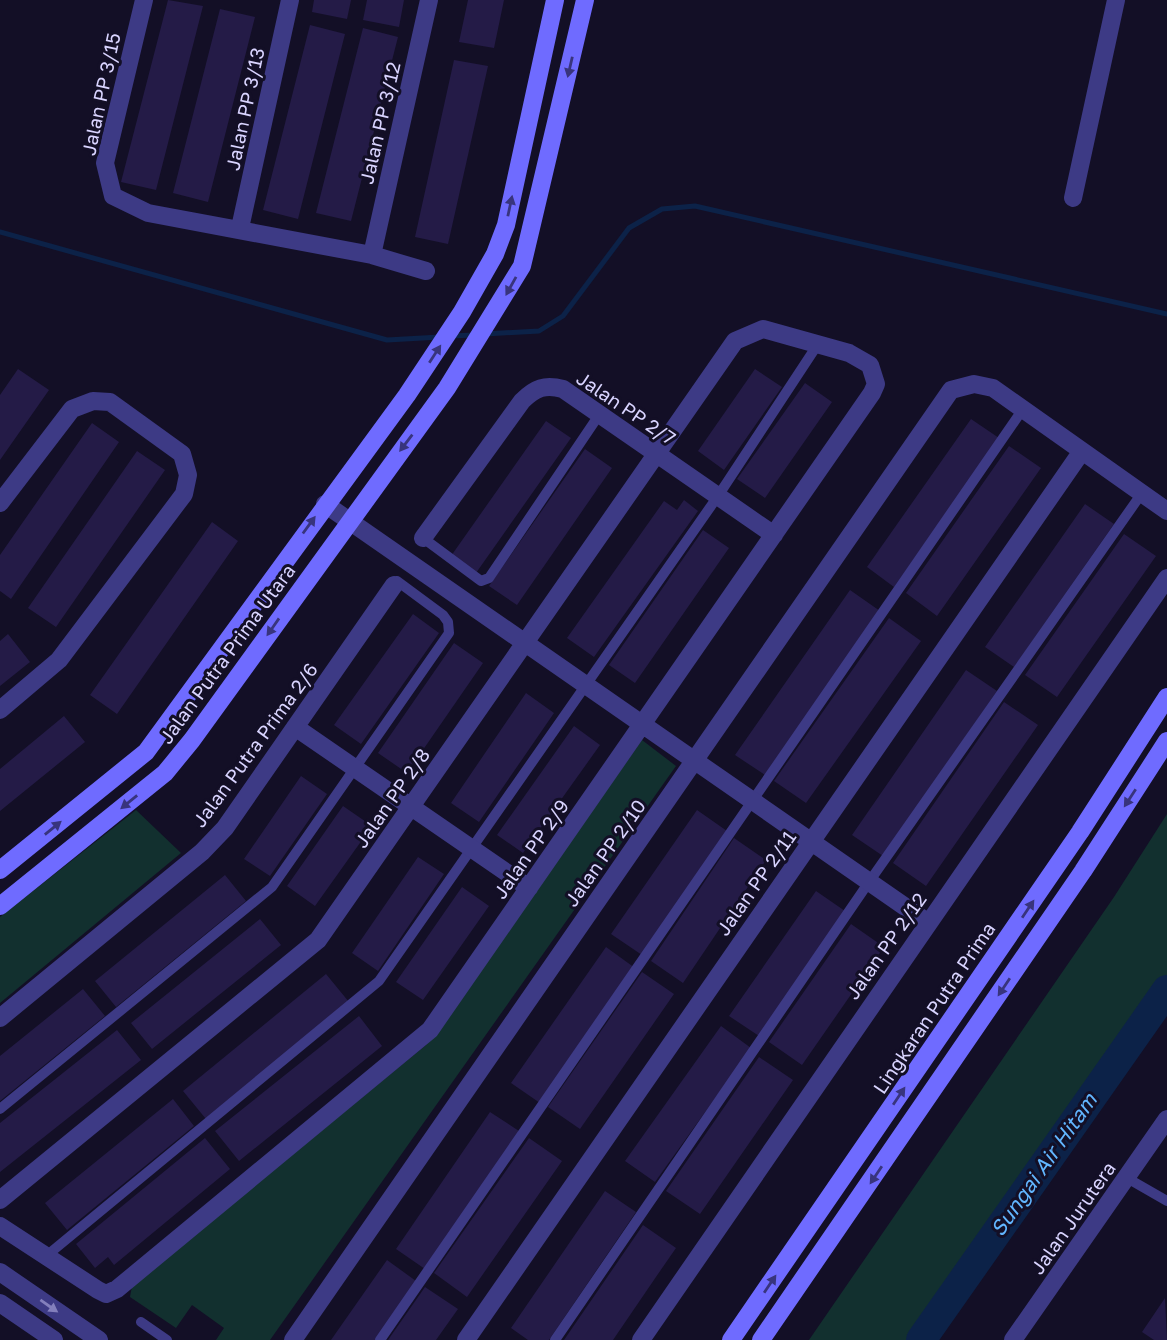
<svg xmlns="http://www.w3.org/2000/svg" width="1167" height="1340" viewBox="0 0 1167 1340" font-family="'Golos Text',sans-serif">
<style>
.green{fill:#12302f}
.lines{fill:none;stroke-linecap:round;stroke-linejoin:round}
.stream{stroke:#0c2248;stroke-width:5}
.river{stroke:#0c2248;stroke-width:30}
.building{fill:#241b47}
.service{stroke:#3d3a85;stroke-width:10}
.minor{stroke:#3d3a85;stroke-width:18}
.secondary{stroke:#6f6bff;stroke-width:18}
.oneway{fill:#38347d}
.oneway2{fill:#837fbc}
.labels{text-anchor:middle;stroke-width:6;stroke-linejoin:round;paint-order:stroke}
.street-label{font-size:19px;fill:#d9d4ff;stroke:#130f26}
.water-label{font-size:21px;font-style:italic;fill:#62b6ff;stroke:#130f26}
</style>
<rect width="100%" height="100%" fill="#130f26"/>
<path class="green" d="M642,740l34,26 -406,574h-54l8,-12 -32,-23 -16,23 -46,-31 2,-11 294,-241z
M136,810l45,43 -181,150v-86z
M1167,814v180l-237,346h-121l305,-443z"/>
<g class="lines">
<path class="stream" d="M0,232l387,108 53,-3
M485,334l54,-3 24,-15 66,-88 33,-19 33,-3 472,108
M450,336l25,-1"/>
<path class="river" d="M921,1340l246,-350"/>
</g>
<path class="building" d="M168,0l35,6 -47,184 -35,-8z
M314,0h37l-4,19 -35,-7z
M367,0h37l-5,27 -36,-7z
M468,0h36l-10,48 -35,-6z
M220,9l35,8 -47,185 -35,-9z
M310,25l35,9 -47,185 -35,-9z
M363,28l35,9 -47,184 -35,-8z
M454,60l34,6 -40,178 -33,-7z
M18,369l31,21 -49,70v-65z
M755,369l27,18 -58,83 -26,-19z
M805,383l27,19 -67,96 -28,-19z
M971,419l28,19 -105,149 -27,-20z
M546,421l25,17 -95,135 -25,-17z
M92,423l27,19 -108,157 -11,-8v-36z
M1009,446l32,22 -104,148 -31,-23z
M585,449l27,19 -95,137 -28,-19z
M137,451l28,19 -109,157 -28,-19z
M684,500l14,11 -104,146 -27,-19 97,-137 13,9z
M1085,504l29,20 -100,143 -29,-20z
M212,522l26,19 -121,173 -27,-19z
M703,530l26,18 -94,135 -26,-18z
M1124,534l32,22 -99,141 -32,-22z
M850,590l30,21 -115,164 -30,-20z
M413,614l26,19 -78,111 -27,-19z
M889,618l32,23 -115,162 -32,-22z
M8,634l22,28 -30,24v-45z
M454,643l29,20 -76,110 -29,-20z
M966,670l31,21 -114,165 -31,-21z
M526,693l28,20 -75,109 -28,-19z
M1004,702l34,23 -112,161 -33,-23z
M64,716l21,26 -85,69v-42z
M574,726l26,19 -77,108 -26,-18z
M301,776l26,18 -57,82 -26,-17z
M343,806l29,20 -57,80 -28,-20z
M697,810l30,21 -85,124 -31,-21z
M734,838l32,22 -83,123 -32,-22z
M418,857l26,17 -66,97 -26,-18z
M225,875l21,26 -130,106 -21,-26z
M462,887l27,19 -66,94 -27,-18z
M816,891l29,20 -86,125 -30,-20z
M260,919l21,26 -129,104 -21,-26z
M851,924l33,23 -82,118 -33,-23z
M606,947l29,21 -95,135 -29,-20z
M642,972l32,22 -94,135 -32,-22z
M326,974l23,28 -143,117 -23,-28z
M83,989l22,27 -105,85v-45z
M359,1016l23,30 -143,115 -24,-30z
M721,1026l30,22 -96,134 -30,-21z
M117,1030l24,30 -141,112v-49z
M759,1057l34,23 -93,134 -34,-23z
M173,1099l21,27 -127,104 -22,-27z
M490,1112l29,19 -94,138 -29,-20z
M205,1138l25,31 -116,96 -6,-8 -13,11 -19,-24z
M529,1138l33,23 -95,136 -33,-24z
M605,1191l31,21 -87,128h-21l-17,-12z
M643,1225l33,23 -18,26 -45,66h-49z
M387,1260l29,21 -41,59h-44z
M425,1287l33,22 -22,31h-48z
M1165,1298l2,42h-13l-12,-8z"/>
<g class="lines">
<path class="service" d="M423,538l58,43 8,-3 110,-163
M0,1109l272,-222 177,-254 -1,-11 -5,-7 -46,-34 -2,3
M1127,1178l40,23
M45,1257l334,-276 339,-485 100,-152
M141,1322l26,18
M380,1340l643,-931
M555,1340l314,-458 273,-389"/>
<path class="minor" d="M144,0l-39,163 8,33 35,17 224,42 54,16
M1073,198l43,-198
M240,228l50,-228
M372,255l57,-255
M0,503l72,-94 21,-8 17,1 72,52 6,21 -4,19 -125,166 -59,50
M325,504l602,418
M423,538l99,-137c13,-13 23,-17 41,-12l211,146
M295,727l234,161
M0,1018l202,-166 23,-24 169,-243
M0,1200l318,-260 417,-599 28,-12 86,24 21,12 6,19 -4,9 -442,637 -313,259 -11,5 -8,-4 -98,-64
M0,1272l99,68
M0,1303l54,37
M293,1340l658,-950 23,-6 19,4 174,123
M466,1340l616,-889
M641,1340l526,-762
M1013,1340l154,-221"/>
<path class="secondary" d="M0,870l146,-118 261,-357 55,-83 33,-58 11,-29 49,-225
M0,906l165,-133 27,-33 255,-352 75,-122 63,-266
M731,1340l349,-508 87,-135
M761,1340l322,-469 84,-130"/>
</g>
<defs><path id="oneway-solid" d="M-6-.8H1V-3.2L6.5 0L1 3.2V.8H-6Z" transform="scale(1.75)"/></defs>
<g class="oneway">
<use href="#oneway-solid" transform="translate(570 67) rotate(103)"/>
<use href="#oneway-solid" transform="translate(510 206) rotate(-78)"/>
<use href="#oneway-solid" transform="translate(511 286) rotate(119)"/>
<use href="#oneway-solid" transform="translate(435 354) rotate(-57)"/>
<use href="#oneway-solid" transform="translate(406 443) rotate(127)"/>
<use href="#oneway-solid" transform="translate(309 525) rotate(-54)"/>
<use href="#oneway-solid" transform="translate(273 627) rotate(125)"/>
<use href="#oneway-solid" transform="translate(1130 798) rotate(123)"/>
<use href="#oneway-solid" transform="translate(129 802) rotate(141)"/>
<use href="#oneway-solid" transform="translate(53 828) rotate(-39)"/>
<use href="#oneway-solid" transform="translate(1028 909) rotate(-56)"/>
<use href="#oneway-solid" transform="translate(1004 987) rotate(124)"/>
<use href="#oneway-solid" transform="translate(899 1096) rotate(-56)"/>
<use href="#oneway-solid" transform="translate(876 1175) rotate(124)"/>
<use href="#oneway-solid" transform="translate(770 1284) rotate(-56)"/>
</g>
<use class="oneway2" href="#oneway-solid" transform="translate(49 1306) rotate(35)"/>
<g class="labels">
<g class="street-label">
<text transform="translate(101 94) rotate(-78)" y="7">Jalan PP 3/15</text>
<text transform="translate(245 109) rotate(-78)" y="7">Jalan PP 3/13</text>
<text transform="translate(380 123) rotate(-77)" y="7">Jalan PP 3/12</text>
<text transform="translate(626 408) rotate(34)" y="7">Jalan PP 2/7</text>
<text transform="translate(227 654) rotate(-54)" y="7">Jalan Putra Prima Utara</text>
<text transform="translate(255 745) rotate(-54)" y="7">Jalan Putra Prima 2/6</text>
<text transform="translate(392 798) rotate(-55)" y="7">Jalan PP 2/8</text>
<text transform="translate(531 849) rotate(-55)" y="7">Jalan PP 2/9</text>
<text transform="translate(605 853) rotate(-55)" y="7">Jalan PP 2/10</text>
<text transform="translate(756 883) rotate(-55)" y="7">Jalan PP 2/11</text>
<text transform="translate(886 946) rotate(-55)" y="7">Jalan PP 2/12</text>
<text transform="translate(934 1008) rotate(-56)" y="7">Lingkaran Putra Prima</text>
<text transform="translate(1073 1218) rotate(-55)" y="7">Jalan Jurutera</text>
</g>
<g class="water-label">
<text transform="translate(1044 1165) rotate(-55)" y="7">Sungai Air Hitam</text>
</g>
</g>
</svg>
